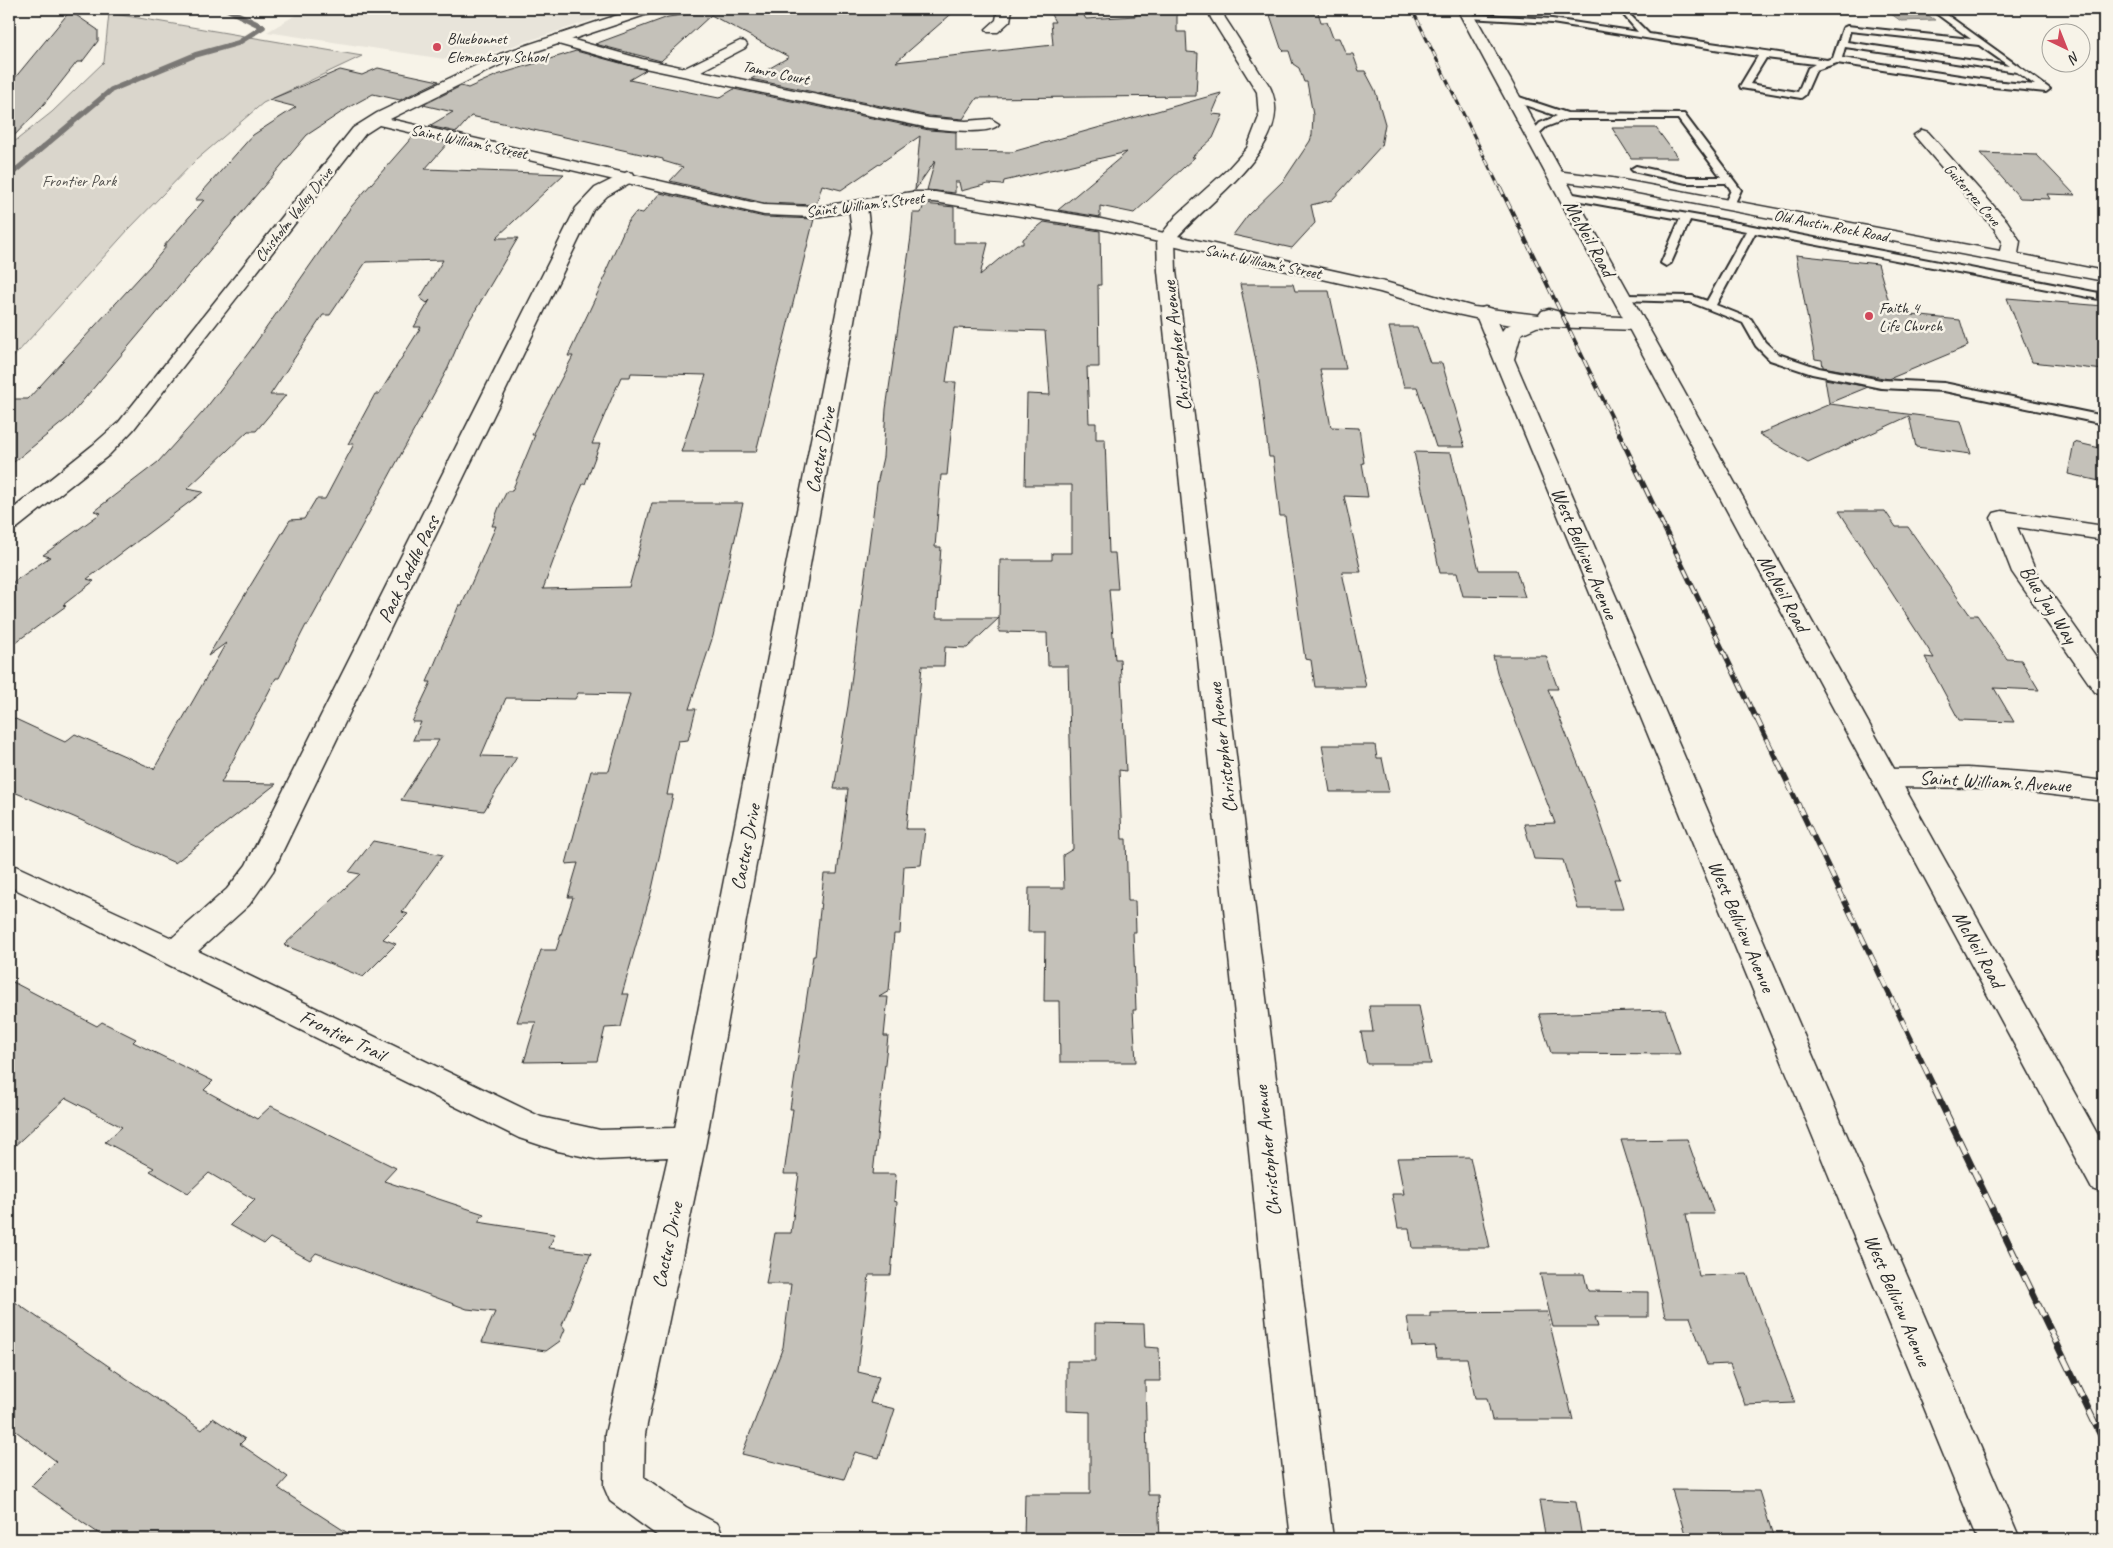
<svg xmlns="http://www.w3.org/2000/svg" width="2113" height="1548" viewBox="0 0 2113 1548" font-family="Caveat,sans-serif">
<style>
.built{fill:#e8e4da}
.green{fill:#dad6cc;stroke:#82807c}
.water{fill:#afaca4;stroke:#7a7874}
.lines{fill:none;stroke-linecap:round;stroke-linejoin:round}
.stream{stroke:#7a7874;stroke-width:5.5}
.building{fill:#c4c1b9;stroke:#2b2b2b;fill-rule:evenodd}
.service-casing{stroke:#2b2b2b;stroke-width:4}
.minor-casing{stroke:#2b2b2b;stroke-width:3}
.tertiary-casing{stroke:#2b2b2b;stroke-width:3}
.secondary-casing{stroke:#2b2b2b;stroke-width:3}
.service{fill:#f7f3e8;fill-rule:evenodd}
.minor{fill:#f7f3e8;fill-rule:evenodd}
.tertiary{fill:#f7f3e8;fill-rule:evenodd}
.secondary{fill:#f7f3e8;fill-rule:evenodd}
.rail-far4-casing{stroke:#2b2b2b;stroke-width:3}
.rail-far3-casing{stroke:#2b2b2b;stroke-width:4}
.rail-far2-casing{stroke:#2b2b2b;stroke-width:5}
.rail-far1-casing{stroke:#2b2b2b;stroke-width:5.5}
.rail-casing{stroke:#2b2b2b;stroke-width:7}
.rail-far4{stroke:#f7f3e8;stroke-width:2;stroke-dasharray:6;stroke-linecap:butt}
.rail-far3{stroke:#f7f3e8;stroke-width:2.5;stroke-dasharray:8;stroke-linecap:butt}
.rail-far2{stroke:#f7f3e8;stroke-width:3;stroke-dasharray:9;stroke-linecap:butt}
.rail-far1{stroke:#f7f3e8;stroke-width:4;stroke-dasharray:12;stroke-linecap:butt}
.rail{stroke:#f7f3e8;stroke-width:5;stroke-dasharray:15;stroke-linecap:butt}
.poi-dot{fill:#d1495b;stroke:#f7f3e8;stroke-width:2}
.labels{text-anchor:middle;stroke-width:5;stroke-linejoin:round;paint-order:stroke}
.far-poi-label{font-size:16px;fill:#2b2b2b;stroke:#f7f3e8;text-anchor:start}
.far-street-label{font-size:16px;fill:#2b2b2b;stroke:#f7f3e8}
.far-park-label{font-size:16px;fill:#575653;stroke:#f7f3e8}
.street-label{font-size:20px;fill:#2b2b2b;stroke:#f7f3e8}
</style>
<rect width="100%" height="100%" fill="#f7f3e8"/>
<filter id="ink" filterUnits="userSpaceOnUse"><feTurbulence type="fractalNoise" baseFrequency=".02" numOctaves="2"/><feDisplacementMap in="SourceGraphic" scale="10" xChannelSelector="R" yChannelSelector="G"/><feConvolveMatrix kernelMatrix="1 2 1 2 8 2 1 2 1" color-interpolation-filters="sRGB"/></filter>
<g filter="url(#ink)">
<path class="built" d="M306,9h320l-162,53 -197,-30z"/>
<path class="green" d="M109,13l253,43 -99,47 -67,57 -68,70 -119,132v-216l43,-34 52,-50z"/>
<path class="water" d="M1884,9h35l16,11 -34,1z"/>
<g class="lines">
<path class="stream" d="M9,176l102,-86 84,-35 43,-12 25,-16 -36,-18"/>
</g>
<path class="building" d="M699,9l59,4 1,-4h198l-61,53 157,-17 -2,-23h4l-7,-13h32l6,10 50,-3v-2h41v18h9l1,20 11,1 -2,43 -219,2 -14,21 -34,-3 -178,-37 38,-22 -78,-42 -50,46 -66,-17 73,-27 37,-5z
M1268,9h49l4,13h6l6,16h6l7,16h7l6,17h6l10,19 10,34 -4,22 -49,54 -21,5 4,18 -23,25 -59,-13 15,-20 36,-35 26,-39 2,-6 1,-20 -6,-33h-3l-5,-14 -6,-4 -4,-13h-5l-3,-3z
M70,11l28,19v11l-16,21h-5l-37,47 -31,32v-56z
M576,51l70,19 -17,10 90,18 15,-9 195,41 27,2v19l56,1 209,-59 -9,21 11,1 -10,23 -21,19h3l-61,56 -34,-7v11l-42,-7 69,-58 -123,29 -1,4 -15,-1 -27,7 -2,-9h-4v11l-28,-3 8,-29 -20,29 5,-54 -79,54 -19,-5 -6,20 -52,-2 -94,-22 13,-14 -20,-6v-2l-192,-43 -14,16 -28,-6 24,-14 -30,-7 38,-19 7,2 29,-13z
M378,68l61,13 -39,19 -27,-6 -22,12 -44,29 -238,282 -60,49v-67h19l122,-133 16,-19h-3l41,-47h-9l58,-65 43,-28 -27,-7 71,-30 22,5z
M1612,128h44l22,30h-47z
M414,135l34,8 -23,26 139,5 -68,64h22l-53,90 -17,40 -140,257h-2l-27,53h-3l-55,105 55,1 -101,79 -101,-46 -65,-27v-74l56,26 10,-8 79,35 72,-126 -18,13 82,-136 14,-1 12,-20h9l29,-55h-6l27,-50h4l42,-67h-7l16,-27 -3,3 -7,-5 23,-38 -77,2 -36,53h-7l-53,80h16l-30,36h-8l-61,58 16,3 -116,87 7,2 -31,24 3,1 -57,41v-62l41,-28 -7,-2 58,-42 -7,-2 64,-49 45,-50 47,-61 101,-144z
M1980,153l57,2 38,40 -28,-1 3,5 -30,-1z
M660,193l104,24 50,2 -58,233h-75l25,-77 -75,-2 -1,4h-9l-29,67h8l-15,40h-2l-10,23 -30,82 86,-2 23,-84h91l-30,133 -24,73h7l-8,31 -10,1 -11,54h6l-21,94 -30,105h7l-8,33 -16,1 -8,33 -73,1 12,-40h-19l24,-72h15l17,-53h-5l10,-34 -12,1 25,-93h18l21,-77 -52,-1 -3,6 -69,-1 -25,58 36,1 -33,54 -83,-11 38,-60h-26l8,-18h-9l19,-40h-4l32,-77h3l34,-79h-4l7,-19 8,-16h5l23,-56h-3l41,-79h-5l39,-83h-2l22,-50 9,-11 7,1z
M924,204l30,3v36h34l-8,32 37,-31h6v-5l21,-17 56,9 1,54h-3l1,82h-12l2,56h7v16h9l4,114h6l3,36h-9l6,70h5l6,112 -7,-1 3,69h4l2,62h7l1,31h-3l3,78h-3l3,52h-76l-1,-61h-15l1,-69h-17l1,-44h35l-1,-33 10,-6 -5,-183h-20l-1,-33 -48,-1v-14l-32,30 -22,-1 -1,19h-22l-16,163h19l-4,36 -17,1 -4,68h-6l-5,57 -10,6h9l-4,39h4l-15,138h23l-2,27 3,1 -6,73h-22l-11,97 21,5 -9,26 25,6 -16,49 -24,-6 -11,27 -102,-25 41,-107 8,-63h-25l9,-51h16l8,-59h-15l9,-65h-3l23,-153h2l9,-82h13l11,-85h-14l14,-83 29,-222 6,-27 3,-48 25,-172 2,-24h8zM954,328l91,3 5,64 -23,-1 -2,91h47v68h-20v7h-52l-1,58h-63l5,-71h-6l6,-72h6l9,-93h-10z
M1796,255l82,9 14,49 68,7 8,26 -79,33 -66,-12 -1,-7 -7,-1z
M1240,284h53l2,7h34l17,78h-26l11,58 28,1 5,35h-2l6,34 -24,-1 17,76h-19l24,115h-51l-4,-27 -6,-1 -20,-143h-5l-7,-59h-4l-11,-86z
M2007,298l97,8v64l-72,-8z
M1389,327h28l13,36h12l20,69h-2l5,15h-29l-19,-60h-13z
M1825,379l43,8 -39,16z
M1830,404l131,17 10,33 -55,-7 -7,-31 -101,47 -49,-29z
M2074,442l30,7v33l-36,-8z
M1414,452l37,1 28,117h37l9,27 -62,-1 -6,-23h-17z
M1839,511h46l11,16h12l62,88h7l30,44 14,1 18,30 -45,-2 20,34 -55,-2 -34,-63 9,1z
M1493,656h53l12,33h-10l47,117 25,73h-6l9,30h-45l-15,-49 -29,-1 -10,-35 31,-1 -57,-147z
M1322,745h53l2,13h5l7,34h-59z
M373,841l70,14 -41,57 6,2 -25,25 13,5 -33,33 -79,-32 76,-71 -11,-2z
M9,980l88,46 5,-4 34,17 -3,3 80,39 -9,9 53,29 14,-13 125,62 -12,13 100,33 -6,8 77,12 -6,14 42,5 -29,72 3,4 -5,12 -14,10 -64,-9 13,-30 -28,-3 -151,-56 -6,7 -40,-22 -6,6 -34,-19 25,-25 -46,-27 -21,20 -38,-22 4,-3 -49,-26 17,-15 -56,-29 -57,53z
M1369,1006h50l12,58h-64l-6,-32h12z
M1665,1010l15,44 -129,-1 -12,-39z
M1687,1139l27,75h-28l13,62 48,-2 48,129 -50,2 -15,-41 -23,1 -17,-48h-25l-23,-109 -21,-68z
M1470,1157l20,91h-78l-3,-20h-11l-6,-34h12l-7,-36z
M1540,1274h44l4,17 60,1v25h-53l3,10h-45z
M9,1298l193,132 11,-12 32,21 -5,5 48,33 -10,11 79,51h-250l-25,-17 -51,-36 25,-25 -47,-35z
M1547,1312l26,108h-81l-5,-22h-12l-8,-40h-30l-2,-12 -23,1 -5,-30h23v-4z
M1095,1323l49,1 1,23 14,1 1,33h-15l3,114h10l2,44h-136l1,-45h65v-82l-23,-1v-50h28z
M1672,1490l87,1 15,48h-46l-1,-4 -42,-1z
M1539,1500l37,2 6,36 -37,-3z"/>
<g class="lines">
<defs>
<path id="service" d="M1930,9h9l111,80 -4,3 -53,-5 -156,-24 -21,7 -11,25 -4,3 -60,-10 -1,-2 18,-30 -206,-33 -84,-5 -4,-2 4,-2 84,5 86,13 -17,-20 4,-2 24,24 178,26 6,-2 10,-30 4,-2 124,13zM1850,31l129,14 30,21 -162,-24zM1845,47l172,25 18,13 -42,-4 -151,-23zM1766,58l49,6 -7,4 -10,24 -48,-8z
M1510,96h6l51,17 117,1 57,76 -7,15 -5,3 -5,-3 7,-15 -5,-7h-40l-53,-12 -2,-2 5,-3 50,11h35l-43,-58h-111l-21,8 -12,11 -5,-3 11,-12 17,-7 -47,-16z
M1568,193l154,27 382,74v6l-349,-67 -39,72 35,14 14,23 13,12 41,14 62,12 63,3 160,33v8l-160,-33 -63,-3 -69,-14 -42,-14 -14,-14 -13,-23 -53,-21 -71,-2 -2,-2 6,-3 69,1 15,5 39,-70 -56,-11 -19,43 -5,3 -5,-3 19,-44 -116,-21v-4z"/>
<path id="minor" d="M998,9h14l-2,12 -12,11h-10l-2,-3 10,-9z
M1208,9h14l3,9c12,18 23,36 35,55 4,5 10,12 12,19 21,55 -67,111 -97,148l1,31 157,1268h-42l-21,-185 -112,-1083 -1,-31 20,-25 51,-46 19,-21 12,-31 -2,-25 -46,-74z
M556,35l86,24 43,9 55,-27 5,1 2,3 -2,3 -44,23 228,47 37,3 25,-2 8,5c-8,12 -56,5 -70,4l-289,-61 -89,-25 -2,-3z
M1922,130l6,2 79,89 13,20 -2,13 86,17v10l-492,-93 -56,-7 -6,-1 -2,-4 2,-4 6,-1 56,7 388,73 2,-10 -8,-13 -80,-93z
M627,172l6,1 2,4 -2,4 -26,15 -14,14 -320,661 -24,34 -51,46 343,166 59,13 75,-2 177,-896 -3,-25 3,-4h12l3,4 3,25 -164,910 -61,292 -1,43 42,30 32,17 6,15h-62l-52,-38 -6,-14 1,-53 63,-277 -68,3 -42,-9 -39,-13 -510,-252v-23l163,75 55,-49 19,-24 330,-657 19,-20z
M1485,307l7,2 10,22 3,-4 22,-10h14l3,4 -3,4 -20,9 -7,25 506,1180h-42l-503,-1226 3,-4z
M2002,511l102,15v14l-87,-13 19,45 68,96v26l-9,-2 -83,-120 -21,-54 3,-5z
M1968,768l82,6 54,7v20l-109,-13 -110,-1 -10,-2 -4,-7 4,-7 10,-2z"/>
<path id="tertiary" d="M636,9h20l-2,3 -144,48 -120,59 374,86 52,2 96,-15h23l166,27 284,63 89,25 65,8 3,-4 7,-2 18,5 70,4 7,2 3,4 -3,4 -7,2 -116,-4 -23,-3 -55,-12 -63,-19 -279,-63 -166,-27h-23l-96,15 -52,-2 -385,-90 -14,9 -232,296 -24,25 -92,73 -8,2v-18l84,-67 26,-23 234,-294 24,-15 123,-59z"/>
<path id="secondary" d="M1457,9h14l633,1137v47l-12,-4z"/>
</defs>
<use href="#service" class="service-casing"/>
<use href="#minor" class="minor-casing"/>
<use href="#tertiary" class="tertiary-casing"/>
<use href="#secondary" class="secondary-casing"/>
<use href="#service" class="service"/>
<use href="#minor" class="minor"/>
<use href="#tertiary" class="tertiary"/>
<use href="#secondary" class="secondary"/>
<defs>
<path id="rail-far4" d="M1412,9l88,180"/>
<path id="rail-far3" d="M1500,187l115,237"/>
<path id="rail-far2" d="M1614,423l142,296"/>
<path id="rail-far1" d="M1756,717l178,370"/>
<path id="rail" d="M1933,1086l171,356"/>
</defs>
<use href="#rail-far4" class="rail-far4-casing"/>
<use href="#rail-far3" class="rail-far3-casing"/>
<use href="#rail-far2" class="rail-far2-casing"/>
<use href="#rail-far1" class="rail-far1-casing"/>
<use href="#rail" class="rail-casing"/>
<use href="#rail-far4" class="rail-far4"/>
<use href="#rail-far3" class="rail-far3"/>
<use href="#rail-far2" class="rail-far2"/>
<use href="#rail-far1" class="rail-far1"/>
<use href="#rail" class="rail"/>
</g>
</g>
<g class="poi-dot">
<circle cx="437" cy="47" r="5"/>
<circle cx="1869" cy="316" r="5"/>
</g>
<g class="labels">
<g class="far-poi-label">
<text x="447" y="44">Bluebonnet<tspan x="447" dy="18">Elementary School</tspan></text>
<text x="1879" y="313">Faith 4<tspan x="1879" dy="18">Life Church</tspan></text>
</g>
<g class="far-street-label">
<text transform="translate(776 72) rotate(12)" y="6">Tamro Court</text>
<text transform="translate(469 141) rotate(12)" y="6">Saint William's Street</text>
<text transform="translate(1973 194) rotate(49)" y="6">Guiterrez Cove</text>
<text transform="translate(865 204) rotate(-7)" y="6">Saint William's Street</text>
<text transform="translate(293 214) rotate(-52)" y="6">Chisholm Valley Drive</text>
<text transform="translate(1831 225) rotate(11)" y="6">Old Austin Rock Road</text>
<text transform="translate(1263 261) rotate(12)" y="6">Saint William's Street</text>
</g>
<g class="far-park-label">
<text x="79" y="186">Frontier Park</text>
</g>
<g class="street-label">
<text transform="translate(1590 238) rotate(61)" y="7">McNeil Road</text>
<text transform="translate(1176 346) rotate(-97)" y="7">Christopher Avenue</text>
<text transform="translate(820 450) rotate(-79)" y="7">Cactus Drive</text>
<text transform="translate(1585 553) rotate(67)" y="7">West Bellview Avenue</text>
<text transform="translate(408 569) rotate(-64)" y="7">Pack Saddle Pass</text>
<text transform="translate(1784 593) rotate(61)" y="7">McNeil Road</text>
<text transform="translate(2049 604) rotate(57)" y="7">Blue Jay Way</text>
<text transform="translate(1222 748) rotate(-97)" y="7">Christopher Avenue</text>
<text transform="translate(1995 781) rotate(3)" y="7">Saint William's Avenue</text>
<text transform="translate(745 847) rotate(-79)" y="7">Cactus Drive</text>
<text transform="translate(1742 926) rotate(67)" y="7">West Bellview Avenue</text>
<text transform="translate(1979 949) rotate(61)" y="7">McNeil Road</text>
<text transform="translate(343 1035) rotate(26)" y="7">Frontier Trail</text>
<text transform="translate(1267 1151) rotate(-96)" y="7">Christopher Avenue</text>
<text transform="translate(667 1245) rotate(-78)" y="7">Cactus Drive</text>
<text transform="translate(1898 1300) rotate(67)" y="7">West Bellview Avenue</text>
</g>
</g>
<rect width="2113" height="1548" fill="none" stroke="#f7f3e8" stroke-width="30"/>
<rect x="15" y="15" width="2083" height="1518" fill="none" stroke="#2b2b2b" stroke-width="2" filter="url(#ink)"/>
<g transform="translate(2066 48) rotate(137)"><circle r="24" fill="#f7f3e8" stroke="#a5a39c"/>
<path d="M0-4L9 19L0 12L-9 19Z" fill="#d1495b"/>
<text y="-8" font-size="14" font-weight="bold" text-anchor="middle" fill="#2b2b2b">N</text>
</g>
</svg>
